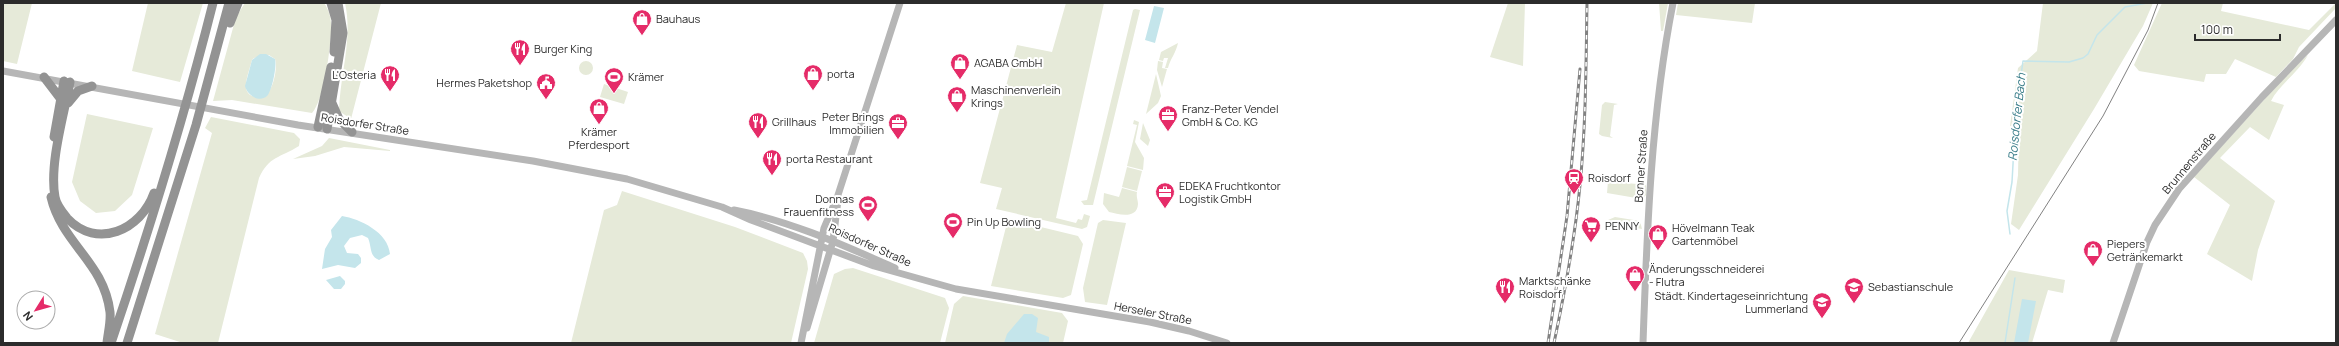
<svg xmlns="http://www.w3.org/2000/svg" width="2339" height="346" viewBox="0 0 2339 346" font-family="Manrope,sans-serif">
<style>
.green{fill:#e6ead9;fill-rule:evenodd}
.water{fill:#c4e5eb}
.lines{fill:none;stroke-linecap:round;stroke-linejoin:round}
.stream{stroke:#c4e5eb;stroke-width:1.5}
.secondary{stroke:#b6b6b6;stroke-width:7}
.highway{stroke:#939393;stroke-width:9}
.tram{stroke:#818181;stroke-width:1}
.rail-casing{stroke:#818181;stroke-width:3}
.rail{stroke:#fff;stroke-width:1.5;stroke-dasharray:4.5;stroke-linecap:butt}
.labels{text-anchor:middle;stroke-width:4;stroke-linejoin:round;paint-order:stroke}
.poi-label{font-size:11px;fill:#2c2c2c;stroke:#fff;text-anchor:start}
.street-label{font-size:11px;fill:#2c2c2c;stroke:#fff}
.water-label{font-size:12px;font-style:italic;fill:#387c88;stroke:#fff}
</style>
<rect width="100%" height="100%" fill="#fff"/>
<path class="green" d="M3,3h29l-15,61 -14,-3z
M148,3h55l-23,79 -48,-11z
M245,3h79c6,8 8,19 7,29 -1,19 -7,68 -19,81l-80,-13 -19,1 23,-84zM269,55l6,4c3,9 -2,33 -11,38 -28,3 -16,-21 -12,-37l2,-2z
M345,3h36l-30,116 -12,-8c1,-37 14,-72 6,-108z
M1066,3h38l-48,215 20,5 2,-4 4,1 2,-6 6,2 -3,11 -5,2 -86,-20 6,-21 -22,-5 37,-138 35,7z
M1508,3h17l-2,63 -33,-9z
M1659,3h9l-5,28h-2z
M1678,3h77l-3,20 -76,-8z
M2043,3h110l-10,23 -49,83 -75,121 -8,-6 7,-49 1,-51 -9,2 8,-58 19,-17z
M2162,3h61l-2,8 88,19 27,-27v5l-37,39 -6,12 -17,18 -41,-18 -9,15h-20l-2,8 -65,-11 -5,-6z
M1135,9l5,1 -47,195h-9l-3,-4 6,-1 46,-190z
M1178,43c-2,10 -8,16 -10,25h-3l3,-10h-4l-1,3 -4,-1 2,-8z
M2308,55c-10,18 -29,30 -37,46l13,4 -15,35 -19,-13 -30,31 55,43 -17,49 -6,31 -45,-27 23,-49 -36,-28 97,-107z
M579 68a7 7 0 1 1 14 0a7 7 0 1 1-14 0Z
M1158,61l5,1 -1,6 5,1 -5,18 -5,-17z
M1156,74l5,22 -3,7 -12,11z
M604,84l24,8 -4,12 -24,-7z
M1605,102l13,2 -4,1 -4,31 3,2 -11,-2 -3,-2 3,-29z
M87,114l66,14 -21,67 -17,16 -19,2 -16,-12 -8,-19z
M211,117l83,16 6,6 -1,7c-19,12 -30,10 -40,32l-41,165h-35l-28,-9 57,-201 -7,-5z
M1134,120l5,2 -4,20 9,16 -1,12 -16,-4 10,-41 -4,-1z
M1143,123l7,17 -2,6 -8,-7z
M329,138l61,12v1l-46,-4 -29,9 -22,3 29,-13z
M1127,167l15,4 -5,20 -15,-4z
M1608,181l38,4v10l-4,4 -35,-6z
M1122,188l15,4c-1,5 1,8 1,12 -1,16 -20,10 -29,8l-6,-8 1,-11 15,4z
M622,191l113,36 68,26 4,8 1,8 -17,74h-220l33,-133 13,-5z
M1615,217l25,4 2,8 -34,-6v-3z
M1008,219l70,17 5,8 -12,51 -8,3 -72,-12z
M1103,220l23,3 -19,82 -22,-3 -2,-14 15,-65z
M853,268l92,30 4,10 -9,35h-126l20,-69 11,-5z
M2009,270l56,10 -2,13 -15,-3 -16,53h-64z
M963,296l99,17 6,8 -5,22h-118l9,-39z"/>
<path class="water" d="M1154,6l10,2 -9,35 -10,-3z
M260,54h6l9,5c2,7 -3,32 -8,37 -8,7 -20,-1 -22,-10l7,-26z
M342,216c18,3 46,16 48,38l-11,6c-10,-4 -7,-13 -11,-22l-6,-3 -12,3 -6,8 3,7 11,1 3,4v5l-6,5 -17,-3 -16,4 3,-20 7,-12 -1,-7z
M340,276l5,5v3l-4,5h-7l-8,-9z
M2022,299l14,2 -8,42h-14z
M1024,314h8l6,4 -2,14 13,5v6h-45l3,-9z"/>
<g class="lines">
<path class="stream" d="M2010,234l-3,-23 5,-29 4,-71 7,-50 46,1 14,-4 5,-4 9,-19 28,-28 22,-4
M2005,343l10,-65"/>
<path class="secondary" d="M3,71l295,54 235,36 94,18 95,28 29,13 123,46 82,23 194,33 39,9 38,12
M734,210c57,11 109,35 161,58
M807,328l26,-87 5,-41
M801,343l23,-115 14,-33 62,-192
M1643,343c4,-114 8,-228 30,-340
M2113,343l34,-101 8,-17 24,-36 83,-92 74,-77"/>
<path class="highway" d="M331,3l5,17 -2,32
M230,23l8,-20
M44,77l16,21
M70,82c-6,33 -21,82 -15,115 1,7 7,15 12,21 30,32 74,12 87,-25
M68,103l10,-12 14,-5
M332,103l7,16 13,13
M318,127l13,-60
M327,129l16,-96 -5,-30
M54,137l10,-56
M51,197c11,47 53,65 59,115 1,10 -2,21 -3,31
M111,343c38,-112 73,-225 102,-340
M127,343l69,-218 33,-122"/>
<path class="tram" d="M1959,343l144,-227 45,-86 10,-27"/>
<defs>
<path id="rail" d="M1548,343l19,-127 13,-147
M1554,343c11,-52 21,-105 26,-158 6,-61 6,-121 7,-182"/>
</defs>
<use href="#rail" class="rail-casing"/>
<use href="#rail" class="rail"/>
</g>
<defs>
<symbol id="shop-pin" viewBox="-11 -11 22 30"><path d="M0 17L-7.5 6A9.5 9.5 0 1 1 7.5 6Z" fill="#e52b68" stroke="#fff"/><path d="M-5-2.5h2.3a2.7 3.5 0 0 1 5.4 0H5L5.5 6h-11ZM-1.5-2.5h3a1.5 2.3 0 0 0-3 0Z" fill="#fff"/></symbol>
<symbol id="restaurant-pin" viewBox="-11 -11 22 30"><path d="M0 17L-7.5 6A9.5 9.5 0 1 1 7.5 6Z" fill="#e52b68" stroke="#fff"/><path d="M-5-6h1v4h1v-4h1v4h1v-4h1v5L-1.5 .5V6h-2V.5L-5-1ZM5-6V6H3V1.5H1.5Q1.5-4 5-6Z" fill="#fff"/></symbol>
<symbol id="stadium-pin" viewBox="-11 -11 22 30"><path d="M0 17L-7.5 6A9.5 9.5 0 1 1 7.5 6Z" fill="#e52b68" stroke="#fff"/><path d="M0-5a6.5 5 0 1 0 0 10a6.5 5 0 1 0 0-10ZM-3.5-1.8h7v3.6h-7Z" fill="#fff"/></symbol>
<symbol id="civic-pin" viewBox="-11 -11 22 30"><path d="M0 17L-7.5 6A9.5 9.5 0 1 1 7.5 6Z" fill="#e52b68" stroke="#fff"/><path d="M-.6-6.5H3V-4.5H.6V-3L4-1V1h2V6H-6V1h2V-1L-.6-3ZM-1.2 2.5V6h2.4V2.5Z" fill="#fff"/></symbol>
<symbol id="office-pin" viewBox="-11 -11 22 30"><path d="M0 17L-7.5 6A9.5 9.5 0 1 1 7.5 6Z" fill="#e52b68" stroke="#fff"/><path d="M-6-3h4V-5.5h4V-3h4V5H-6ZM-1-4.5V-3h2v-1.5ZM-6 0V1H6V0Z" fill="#fff"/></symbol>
<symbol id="station-pin" viewBox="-11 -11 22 30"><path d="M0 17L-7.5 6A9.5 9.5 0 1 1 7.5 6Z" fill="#e52b68" stroke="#fff"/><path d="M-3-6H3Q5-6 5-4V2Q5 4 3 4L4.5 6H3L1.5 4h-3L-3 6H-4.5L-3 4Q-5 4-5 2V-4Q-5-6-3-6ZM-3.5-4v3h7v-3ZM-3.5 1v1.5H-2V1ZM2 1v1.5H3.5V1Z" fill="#fff"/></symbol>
<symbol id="supermarket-pin" viewBox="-11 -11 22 30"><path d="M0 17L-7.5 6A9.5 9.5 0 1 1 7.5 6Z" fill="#e52b68" stroke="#fff"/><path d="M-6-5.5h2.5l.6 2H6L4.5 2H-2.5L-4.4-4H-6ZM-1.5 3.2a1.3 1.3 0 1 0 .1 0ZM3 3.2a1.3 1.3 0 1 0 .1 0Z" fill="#fff"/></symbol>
<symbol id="school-pin" viewBox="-11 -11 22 30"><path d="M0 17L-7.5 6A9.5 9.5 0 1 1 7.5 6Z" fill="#e52b68" stroke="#fff"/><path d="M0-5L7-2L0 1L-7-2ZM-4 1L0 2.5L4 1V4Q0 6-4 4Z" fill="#fff"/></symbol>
</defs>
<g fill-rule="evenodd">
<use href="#shop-pin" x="631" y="8" width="22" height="30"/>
<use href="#restaurant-pin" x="509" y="38" width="22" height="30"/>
<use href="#shop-pin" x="949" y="52" width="22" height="30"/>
<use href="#shop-pin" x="802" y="63" width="22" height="30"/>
<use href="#restaurant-pin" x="379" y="64" width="22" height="30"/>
<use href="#stadium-pin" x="603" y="66" width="22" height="30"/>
<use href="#civic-pin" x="535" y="72" width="22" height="30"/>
<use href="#shop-pin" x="946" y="85" width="22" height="30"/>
<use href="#shop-pin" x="588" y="97" width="22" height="30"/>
<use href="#office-pin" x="1157" y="104" width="22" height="30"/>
<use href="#restaurant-pin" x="747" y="111" width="22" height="30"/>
<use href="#office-pin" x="887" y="112" width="22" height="30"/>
<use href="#restaurant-pin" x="761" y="148" width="22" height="30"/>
<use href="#station-pin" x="1563" y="167" width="22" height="30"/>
<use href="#office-pin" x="1154" y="181" width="22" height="30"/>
<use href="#stadium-pin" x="857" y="194" width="22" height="30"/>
<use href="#stadium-pin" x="942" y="211" width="22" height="30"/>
<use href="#supermarket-pin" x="1580" y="215" width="22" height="30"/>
<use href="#shop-pin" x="1647" y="223" width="22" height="30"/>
<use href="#shop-pin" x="2082" y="239" width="22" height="30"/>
<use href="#shop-pin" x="1624" y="264" width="22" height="30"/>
<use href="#restaurant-pin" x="1494" y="276" width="22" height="30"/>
<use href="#school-pin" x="1843" y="276" width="22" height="30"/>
<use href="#school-pin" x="1811" y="291" width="22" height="30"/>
</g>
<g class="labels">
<g class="poi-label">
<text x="656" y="23">Bauhaus</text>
<text x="534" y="53">Burger King</text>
<text x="974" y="67">AGABA GmbH</text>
<text x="827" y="78">porta</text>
<text x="376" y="79" text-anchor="end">L'Osteria</text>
<text x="628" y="81">Krämer</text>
<text x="532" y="87" text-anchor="end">Hermes Paketshop</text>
<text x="971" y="94">Maschinenverleih<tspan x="971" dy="13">Krings</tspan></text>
<text x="1182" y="113">Franz-Peter Vendel<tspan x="1182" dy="13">GmbH &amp; Co. KG</tspan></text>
<text x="884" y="121" text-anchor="end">Peter Brings<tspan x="884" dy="13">Immobilien</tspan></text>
<text x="772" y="126">Grillhaus</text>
<text x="599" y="136" text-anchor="middle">Krämer<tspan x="599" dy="13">Pferdesport</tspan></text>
<text x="786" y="163">porta Restaurant</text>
<text x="1588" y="182">Roisdorf</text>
<text x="1179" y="190">EDEKA Fruchtkontor<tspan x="1179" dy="13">Logistik GmbH</tspan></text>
<text x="854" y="203" text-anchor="end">Donnas<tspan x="854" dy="13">Frauenfitness</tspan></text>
<text x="967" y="226">Pin Up Bowling</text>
<text x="1605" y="230">PENNY</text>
<text x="1672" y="232">Hövelmann Teak<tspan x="1672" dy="13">Gartenmöbel</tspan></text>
<text x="2107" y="248">Piepers<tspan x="2107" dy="13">Getränkemarkt</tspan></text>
<text x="1649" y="273">Änderungsschneiderei<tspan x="1649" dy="13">- Flutra</tspan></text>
<text x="1519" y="285">Marktschänke<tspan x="1519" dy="13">Roisdorf</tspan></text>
<text x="1868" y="291">Sebastianschule</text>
<text x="1808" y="300" text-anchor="end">Städt. Kindertageseinrichtung<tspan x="1808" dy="13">Lummerland</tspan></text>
</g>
<g class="street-label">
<text transform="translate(365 124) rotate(9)" y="4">Roisdorfer Straße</text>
<text transform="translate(2189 163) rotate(-50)" y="4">Brunnenstraße</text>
<text transform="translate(1641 166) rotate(-86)" y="4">Bonner Straße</text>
<text transform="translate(870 245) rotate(24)" y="4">Roisdorfer Straße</text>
<text transform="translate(1153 313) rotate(11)" y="4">Herseler Straße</text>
</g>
<g class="water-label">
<text transform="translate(2017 117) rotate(-84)" y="4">Roisdorfer Bach</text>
</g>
</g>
<rect width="2339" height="346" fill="none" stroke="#2c2c2c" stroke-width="8"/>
<g transform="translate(36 310) rotate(233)"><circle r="19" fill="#ffffff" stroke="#ababab"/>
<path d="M0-3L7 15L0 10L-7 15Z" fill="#e52b68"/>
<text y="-6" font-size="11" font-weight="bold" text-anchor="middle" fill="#2c2c2c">N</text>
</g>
<path d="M2195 34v6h85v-6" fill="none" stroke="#2c2c2c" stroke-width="2"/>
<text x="2201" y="34" font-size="12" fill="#2c2c2c" stroke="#ffffff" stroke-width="3" paint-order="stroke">100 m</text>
</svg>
